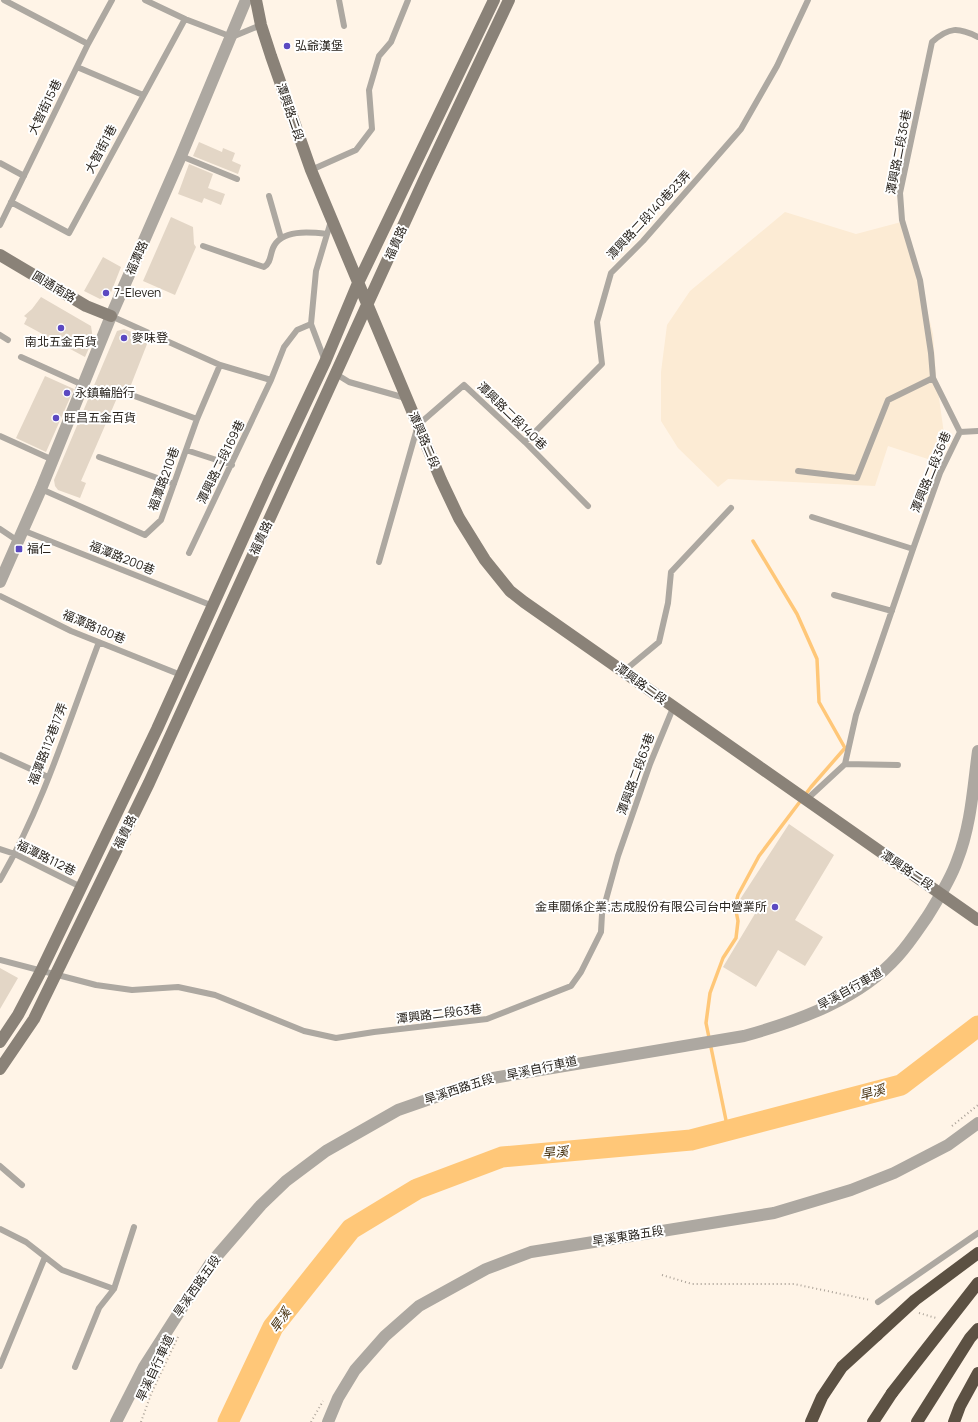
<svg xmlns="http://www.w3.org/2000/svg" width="978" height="1422" viewBox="0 0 978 1422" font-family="Manrope,'Noto Sans TC',sans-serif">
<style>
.built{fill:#fcebd4}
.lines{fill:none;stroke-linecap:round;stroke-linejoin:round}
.stream{stroke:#ffc778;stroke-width:3.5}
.river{stroke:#ffc778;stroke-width:21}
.building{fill:#e3d6c6}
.path{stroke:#aaa197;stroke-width:2;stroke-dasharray:1 3;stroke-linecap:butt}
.lane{stroke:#ada8a1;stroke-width:6}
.street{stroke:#ada8a1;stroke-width:12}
.secondary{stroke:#8a8278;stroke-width:12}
.highway{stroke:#5c5143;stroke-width:12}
.highway-bridge{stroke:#5c5143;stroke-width:12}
.poi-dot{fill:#5b49c1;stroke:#fff;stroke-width:1.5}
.labels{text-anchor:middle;stroke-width:4;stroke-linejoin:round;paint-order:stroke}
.poi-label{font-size:12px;fill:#27221c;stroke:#fff;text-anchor:start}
.street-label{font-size:12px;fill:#27221c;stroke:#fff}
.water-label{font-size:13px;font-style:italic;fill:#422c09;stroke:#fff}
</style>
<rect width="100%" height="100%" fill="#fff4e7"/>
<path class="built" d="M785,212l71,22 49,-13 28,113 3,42 9,65 -5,22 -52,-17 -13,40 -147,-7 -10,8 -40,-39 -17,-27v-49l6,-47 23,-34z"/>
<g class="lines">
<path class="stream" d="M728,1130l-22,-107 4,-30 13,-35 13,-20 2,-17 -3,-15 3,-11 21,-39 52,-69 34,-39 -26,-46 -2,-43 -20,-45 -44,-73"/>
<path class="river" d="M228,1422l45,-95 78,-98 66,-40 85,-32 189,-17 210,-55 77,-59"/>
</g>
<path class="building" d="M199,142l23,10 1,-4 12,5 -3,8 9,4 -3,9 -45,-18z
M189,164l24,10 -5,14 17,6 -4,11 -17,-7 -2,5 -24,-9z
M171,217l22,10 1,17 2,3 -21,48 -32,-14z
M103,257l18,10 -11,28 -10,4 -16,-8z
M41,297l50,29 2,13 -8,18 -61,-33 3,-6 -3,-2 8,-7z
M124,329l25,10 -20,51 -4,3 -5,-2 -39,90 5,2 -6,15 -22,-8 -3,-4 -1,-6 63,-149z
M45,376l29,13 -28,63 -30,-14z
M789,824l45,31 -39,65 28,17 -18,29 -27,-16 -22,37 -33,-20 33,-55 -17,-11z
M0,968l18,10 -18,31z"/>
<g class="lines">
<path class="path" d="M952,1126l26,-21
M662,1275l30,9h102l76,16
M919,1313l17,5
M141,1422l10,-28 27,-57
M311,1422l12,-21"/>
<path class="lane" d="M4,0l84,44
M145,0l40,19 47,18 29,-12
M339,0l5,26
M77,67l66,28
M181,156l56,23
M0,163l24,13
M311,170l45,-20 16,-21 -3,-39 10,-34 12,-14 17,-42
M269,196l12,42
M11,202l58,31 116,-214
M0,225l88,-181 24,-44
M203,246l61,21c7,-4 6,-12 9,-19 8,-19 37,-16 54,-14
M111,316l109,49 51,15
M0,335l8,5
M21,357l62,28
M325,361l-14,-37 5,-53 15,-50
M336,374l13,8 53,15 3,3
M129,394l68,25
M960,432l18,-1
M0,436l53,24
M525,442l77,-78 -5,-42 14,-49 32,-32 98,-112 36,-63 31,-66
M186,450l46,15
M99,457l75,27
M798,471l59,7 31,-78 45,-22
M41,489l104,46 16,-15 36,-101 23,-54
M812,517l101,32
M0,529l18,12
M22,530l191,76
M189,553l82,-173 13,-33 13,-17 14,-6
M379,562l39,-137 46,-40 61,57 63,64
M834,595l58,16
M0,596l71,35 110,44
M624,671l35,-29 9,-39 3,-31 60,-64
M0,755l48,22
M845,764l53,1
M805,801l40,-37 11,-49 57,-166 27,-76 20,-41 -27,-54 -2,-25 -11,-73 -18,-60 -2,-27 32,-151c17,-15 26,-15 46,-5
M0,849l15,5 66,33
M0,880c43,-74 69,-159 99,-238
M0,960l96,25 36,5 46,-3 37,8 89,36 32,7 38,-6 113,-13 84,-33 10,-14 20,-40 1,-18 16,-58 32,-92 23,-56
M0,1166l22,19
M0,1229l26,13 36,28 52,19
M878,1302l100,-69
M0,1366l45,-109
M75,1367l24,-59 15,-19 20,-62"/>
<path class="street" d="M0,582l41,-93 70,-173 70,-160 65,-156
M116,1422l28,-55 66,-103 51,-59 25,-24 40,-30 72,-41 89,-31 257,-43c54,-15 116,-37 154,-80 11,-12 20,-26 29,-39 11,-18 23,-36 30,-56 14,-35 16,-73 21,-110
M328,1422l10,-24 17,-28 30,-34 34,-30 67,-37 45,-17 243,-39 77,-23 43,-17 54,-28 30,-22"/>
<path class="secondary" d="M256,0l5,25 10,31 40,114 130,310 18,38 26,42 25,31 14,11 454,318
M0,255l86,51 25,10
M0,1042l18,-27 23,-44 116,-242 112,-248 56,-119 33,-79 136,-283
M0,1069l34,-50 115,-236 275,-603 85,-180"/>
<path class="highway" d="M811,1422l11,-25 20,-30 35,-32
M873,1422l19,-29
M917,1422l53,-84 8,-9
M954,1422l6,-16 18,-33"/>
<path class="highway-bridge" d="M877,1335l38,-35 63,-47
M892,1393l86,-110"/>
</g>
<g class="poi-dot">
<circle cx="287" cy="46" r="4"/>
<circle cx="106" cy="293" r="4"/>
<circle cx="61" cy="328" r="4"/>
<circle cx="124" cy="338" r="4"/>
<circle cx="67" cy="393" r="4"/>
<circle cx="56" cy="418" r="4"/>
<rect x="15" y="545" width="8" height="8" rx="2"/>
<circle cx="775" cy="907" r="4"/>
</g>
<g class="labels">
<g class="poi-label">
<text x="295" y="50">弘爺漢堡</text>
<text x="114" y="297">7-Eleven</text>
<text x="132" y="342">麥味登</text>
<text x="61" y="346" text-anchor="middle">南北五金百貨</text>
<text x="75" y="397">永鎮輪胎行</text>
<text x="64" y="422">旺昌五金百貨</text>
<text x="27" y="553">福仁</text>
<text x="767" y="911" text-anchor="end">金車關係企業;志成股份有限公司台中營業所</text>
</g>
<g class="street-label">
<text transform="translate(45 107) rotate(-64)" y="4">大智街15巷</text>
<text transform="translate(290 112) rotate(71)" y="4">潭興路二段</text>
<text transform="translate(101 149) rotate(-62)" y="4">大智街1巷</text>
<text transform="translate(899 152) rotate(-79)" y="4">潭興路二段36巷</text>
<text transform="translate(649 215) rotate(-47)" y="4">潭興路二段140巷23弄</text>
<text transform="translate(396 243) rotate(-66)" y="4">福貴路</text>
<text transform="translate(137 258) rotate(-66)" y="4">福潭路</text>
<text transform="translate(54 287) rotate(31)" y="4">圓通南路</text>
<text transform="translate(512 416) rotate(44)" y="4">潭興路二段140巷</text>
<text transform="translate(424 440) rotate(67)" y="4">潭興路二段</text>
<text transform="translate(221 462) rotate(-64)" y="4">潭興路二段169巷</text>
<text transform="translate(931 472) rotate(-68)" y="4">潭興路二段36巷</text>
<text transform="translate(164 479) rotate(-70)" y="4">福潭路210巷</text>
<text transform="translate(261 538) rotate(-65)" y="4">福貴路</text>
<text transform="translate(122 558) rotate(22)" y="4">福潭路200巷</text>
<text transform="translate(94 627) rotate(23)" y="4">福潭路180巷</text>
<text transform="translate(641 684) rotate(36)" y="4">潭興路二段</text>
<text transform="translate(48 744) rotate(-69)" y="4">福潭路112巷17弄</text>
<text transform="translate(636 774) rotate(-70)" y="4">潭興路二段63巷</text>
<text transform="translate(125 832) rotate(-64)" y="4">福貴路</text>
<text transform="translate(46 858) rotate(26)" y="4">福潭路112巷</text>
<text transform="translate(907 870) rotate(34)" y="4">潭興路二段</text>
<text transform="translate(850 989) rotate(-29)" y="4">旱溪自行車道</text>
<text transform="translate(439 1014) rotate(-7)" y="4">潭興路二段63巷</text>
<text transform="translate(542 1068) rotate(-12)" y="4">旱溪自行車道</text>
<text transform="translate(459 1089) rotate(-18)" y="4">旱溪西路五段</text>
<text transform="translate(628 1236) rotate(-9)" y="4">旱溪東路五段</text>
<text transform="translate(197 1286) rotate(-55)" y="4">旱溪西路五段</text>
<text transform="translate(155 1368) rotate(-65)" y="4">旱溪自行車道</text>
</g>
<g class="water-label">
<text transform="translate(872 1092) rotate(-15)" y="5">旱溪</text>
<text transform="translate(555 1152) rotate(-5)" y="5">旱溪</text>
<text transform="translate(280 1320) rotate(-55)" y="5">旱溪</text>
</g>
</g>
</svg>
